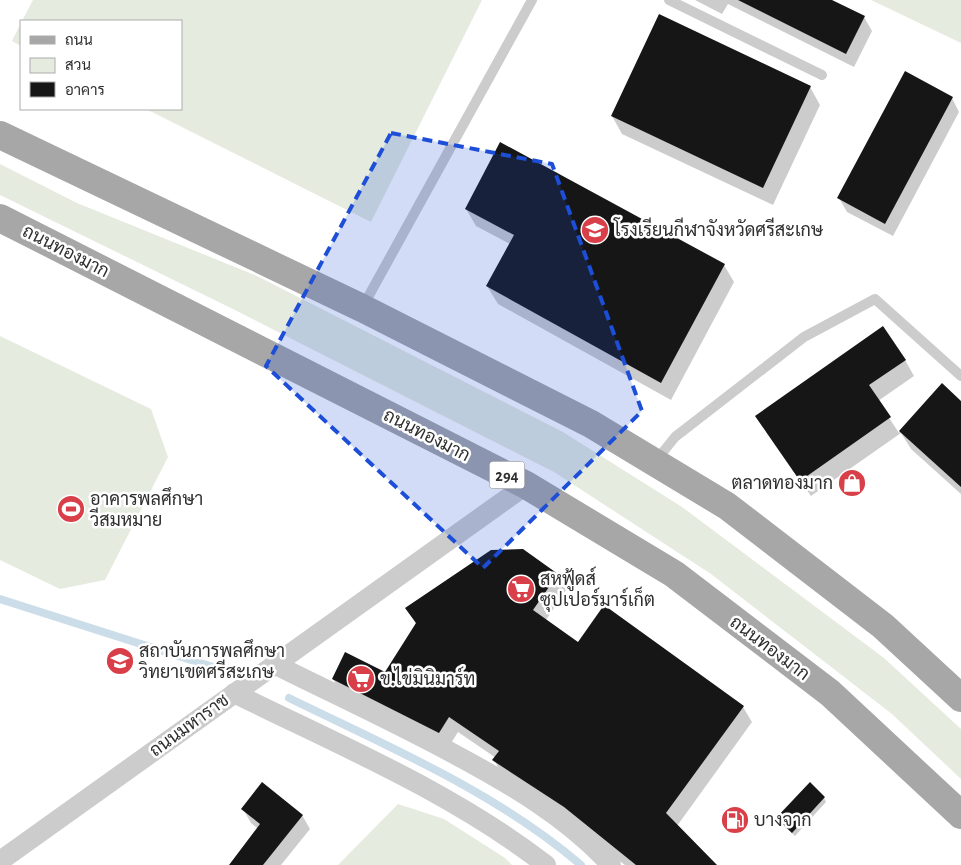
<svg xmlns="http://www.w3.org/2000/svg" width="961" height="865" viewBox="0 0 961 865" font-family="'Alegreya Sans',Sarabun,sans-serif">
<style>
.green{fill:#e5ebde}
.shadow{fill:#0003}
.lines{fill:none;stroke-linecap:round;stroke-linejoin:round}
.stream{stroke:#cbdde9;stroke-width:8}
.building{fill:#161616}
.lane{stroke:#ccc;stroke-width:10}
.street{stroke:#ccc;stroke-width:20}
.primary{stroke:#a7a7a7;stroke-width:28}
.marked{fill:#1d4ed8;fill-opacity:0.2;stroke:#1d4ed8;stroke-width:4;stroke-dasharray:10 6;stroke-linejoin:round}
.labels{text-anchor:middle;stroke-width:5;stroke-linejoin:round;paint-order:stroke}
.shield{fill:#fff;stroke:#6d6d6d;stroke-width:1}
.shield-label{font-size:16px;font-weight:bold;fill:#2f2f2f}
.poi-label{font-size:18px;fill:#2f2f2f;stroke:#fff;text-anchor:start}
.street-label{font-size:18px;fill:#2f2f2f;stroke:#fff}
</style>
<rect width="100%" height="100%" fill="#fff"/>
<path class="green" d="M33,0h449l-111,222 -225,-113h35v-88h-159z
M871,0h90v43z
M21,23v23l-9,-5z
M0,164l77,39 180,73 306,156 119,75 202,151 77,71v50l-69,-65 -181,-140 -157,-102 -317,-161 -237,-116z
M0,336l151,73 17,48 -63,123 -45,9 -60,-29z
M398,804l46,15 61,39 7,7h-174z"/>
<path class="shadow" d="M695,0h133l36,17 8,14 -18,36 -126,-63 -6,10z
M810,87l10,18 -47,100 -151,-71 -10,-18z
M952,98l7,14 -66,124 -46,-24 -8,-14z
M466,209l258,56 10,17 -63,118 -173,-96 -11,-18 23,-42 -34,-18z
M905,360l9,16 -36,25 21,32 43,-48 19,17v92l-50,-45 -10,-16 -90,63 -45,-64z
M557,575l9,15 -20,30 32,23 165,64 9,15 -75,104 38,39h-90l-122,-89 -9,-16 2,-2 -38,-26 -10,16 -106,-53 -9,-16 52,-5 31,-50 -9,-16z
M824,798l2,4 -31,34 -15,-14z
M243,809l59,6 8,14 -29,36h-40l17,-36 -7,-6z"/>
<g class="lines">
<path class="stream" d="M0,599l238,76
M289,698c100,49 207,94 292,167"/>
</g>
<path class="building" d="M738,0h94l33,16 -19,38z
M659,14l152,72 -48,102 -152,-72z
M905,71l48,26 -68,127 -48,-26z
M500,142l225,122 -64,119 -175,-97 28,-51 -49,-26z
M883,326l23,34 -37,25 22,32 -91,64 -45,-65z
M942,383l19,18v86l-62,-56z
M523,549l35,25 -25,36 45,32 26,-37 140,101 -78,107 51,52h-81l-72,-58 -72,-47 7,-9 -50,-34 -10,16 -107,-54 13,-27 40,20 31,-49 -11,-15 86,-58z
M262,782l41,33 -40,50h-34l31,-41 -19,-15z
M810,782l15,15 -33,36 -16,-15z"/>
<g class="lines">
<path class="lane" d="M669,0l153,75
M362,308l170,-308
M655,462l20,-25 129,-100 71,-38 86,77"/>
<path class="street" d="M274,664c60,30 121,58 180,90 56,30 113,63 157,111
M234,693c105,52 218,99 312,172
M0,861l526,-376"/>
<path class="primary" d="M0,135l362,173 229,116 136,82 156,120 78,72
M0,218l526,267 148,89 156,119 131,122"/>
</g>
<path class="marked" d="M391,133l161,31 90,247 -159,157 -217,-202z"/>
<defs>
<symbol id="university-disc" viewBox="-11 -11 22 22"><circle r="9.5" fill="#d83f48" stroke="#fff"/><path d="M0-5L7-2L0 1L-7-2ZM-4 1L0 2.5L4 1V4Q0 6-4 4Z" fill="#fff"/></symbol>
<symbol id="shop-disc" viewBox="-11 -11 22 22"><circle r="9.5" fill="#d83f48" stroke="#fff"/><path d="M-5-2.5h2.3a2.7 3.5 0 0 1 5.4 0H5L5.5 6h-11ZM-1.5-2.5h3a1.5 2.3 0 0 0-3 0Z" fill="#fff"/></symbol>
<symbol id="stadium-disc" viewBox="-11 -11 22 22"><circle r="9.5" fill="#d83f48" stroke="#fff"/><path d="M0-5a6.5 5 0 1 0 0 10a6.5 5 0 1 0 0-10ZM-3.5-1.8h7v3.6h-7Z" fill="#fff"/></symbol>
<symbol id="supermarket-disc" viewBox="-11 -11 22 22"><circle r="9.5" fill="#d83f48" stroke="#fff"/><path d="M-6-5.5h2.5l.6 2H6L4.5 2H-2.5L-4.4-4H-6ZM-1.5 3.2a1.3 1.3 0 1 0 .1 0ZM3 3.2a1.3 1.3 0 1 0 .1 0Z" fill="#fff"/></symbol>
<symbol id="fuel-disc" viewBox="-11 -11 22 22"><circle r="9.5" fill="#d83f48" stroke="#fff"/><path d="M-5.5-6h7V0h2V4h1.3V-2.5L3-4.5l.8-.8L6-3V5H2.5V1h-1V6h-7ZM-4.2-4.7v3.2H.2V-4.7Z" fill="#fff"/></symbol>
</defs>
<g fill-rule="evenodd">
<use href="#university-disc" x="579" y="214" width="32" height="32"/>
<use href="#shop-disc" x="836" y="467" width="32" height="32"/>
<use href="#stadium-disc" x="55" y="493" width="32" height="32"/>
<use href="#supermarket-disc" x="505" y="573" width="32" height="32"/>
<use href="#university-disc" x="104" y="645" width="32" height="32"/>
<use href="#supermarket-disc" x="345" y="663" width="32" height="32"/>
<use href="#fuel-disc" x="719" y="804" width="32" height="32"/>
</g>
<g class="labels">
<rect class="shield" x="489.5" y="461.5" width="35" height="27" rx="4"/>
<g class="shield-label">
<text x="507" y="481">294</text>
</g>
<g class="poi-label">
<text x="614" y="236">โรงเรียนกีฬาจังหวัดศรีสะเกษ</text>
<text x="833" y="489" text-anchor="end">ตลาดทองมาก</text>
<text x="90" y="505">อาคารพลศึกษา<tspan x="90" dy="21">วีสมหมาย</tspan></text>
<text x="540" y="585">สหฟู้ดส์<tspan x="540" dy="21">ซุปเปอร์มาร์เก็ต</tspan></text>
<text x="139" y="657">สถาบันการพลศึกษา<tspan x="139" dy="21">วิทยาเขตศรีสะเกษ</tspan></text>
<text x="380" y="685">ข.ไข่มินิมาร์ท</text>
<text x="754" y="826">บางจาก</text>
</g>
<g class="street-label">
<text transform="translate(66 251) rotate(27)" y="6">ถนนทองมาก</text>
<text transform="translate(427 435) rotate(27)" y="6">ถนนทองมาก</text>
<text transform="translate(770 648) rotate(37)" y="6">ถนนทองมาก</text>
<text transform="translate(189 725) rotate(-36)" y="6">ถนนมหาราช</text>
</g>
</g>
<rect x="20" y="20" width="162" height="90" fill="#ffffff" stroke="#acacac"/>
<rect x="30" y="36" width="25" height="8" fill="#a7a7a7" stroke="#acacac"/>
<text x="65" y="45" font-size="15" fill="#2f2f2f">ถนน</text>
<rect x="30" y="58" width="25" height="15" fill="#e5ebde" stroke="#acacac"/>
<text x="65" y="70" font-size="15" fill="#2f2f2f">สวน</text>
<rect x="30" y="82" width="25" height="15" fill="#161616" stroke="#acacac"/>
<text x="65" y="95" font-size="15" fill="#2f2f2f">อาคาร</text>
</svg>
